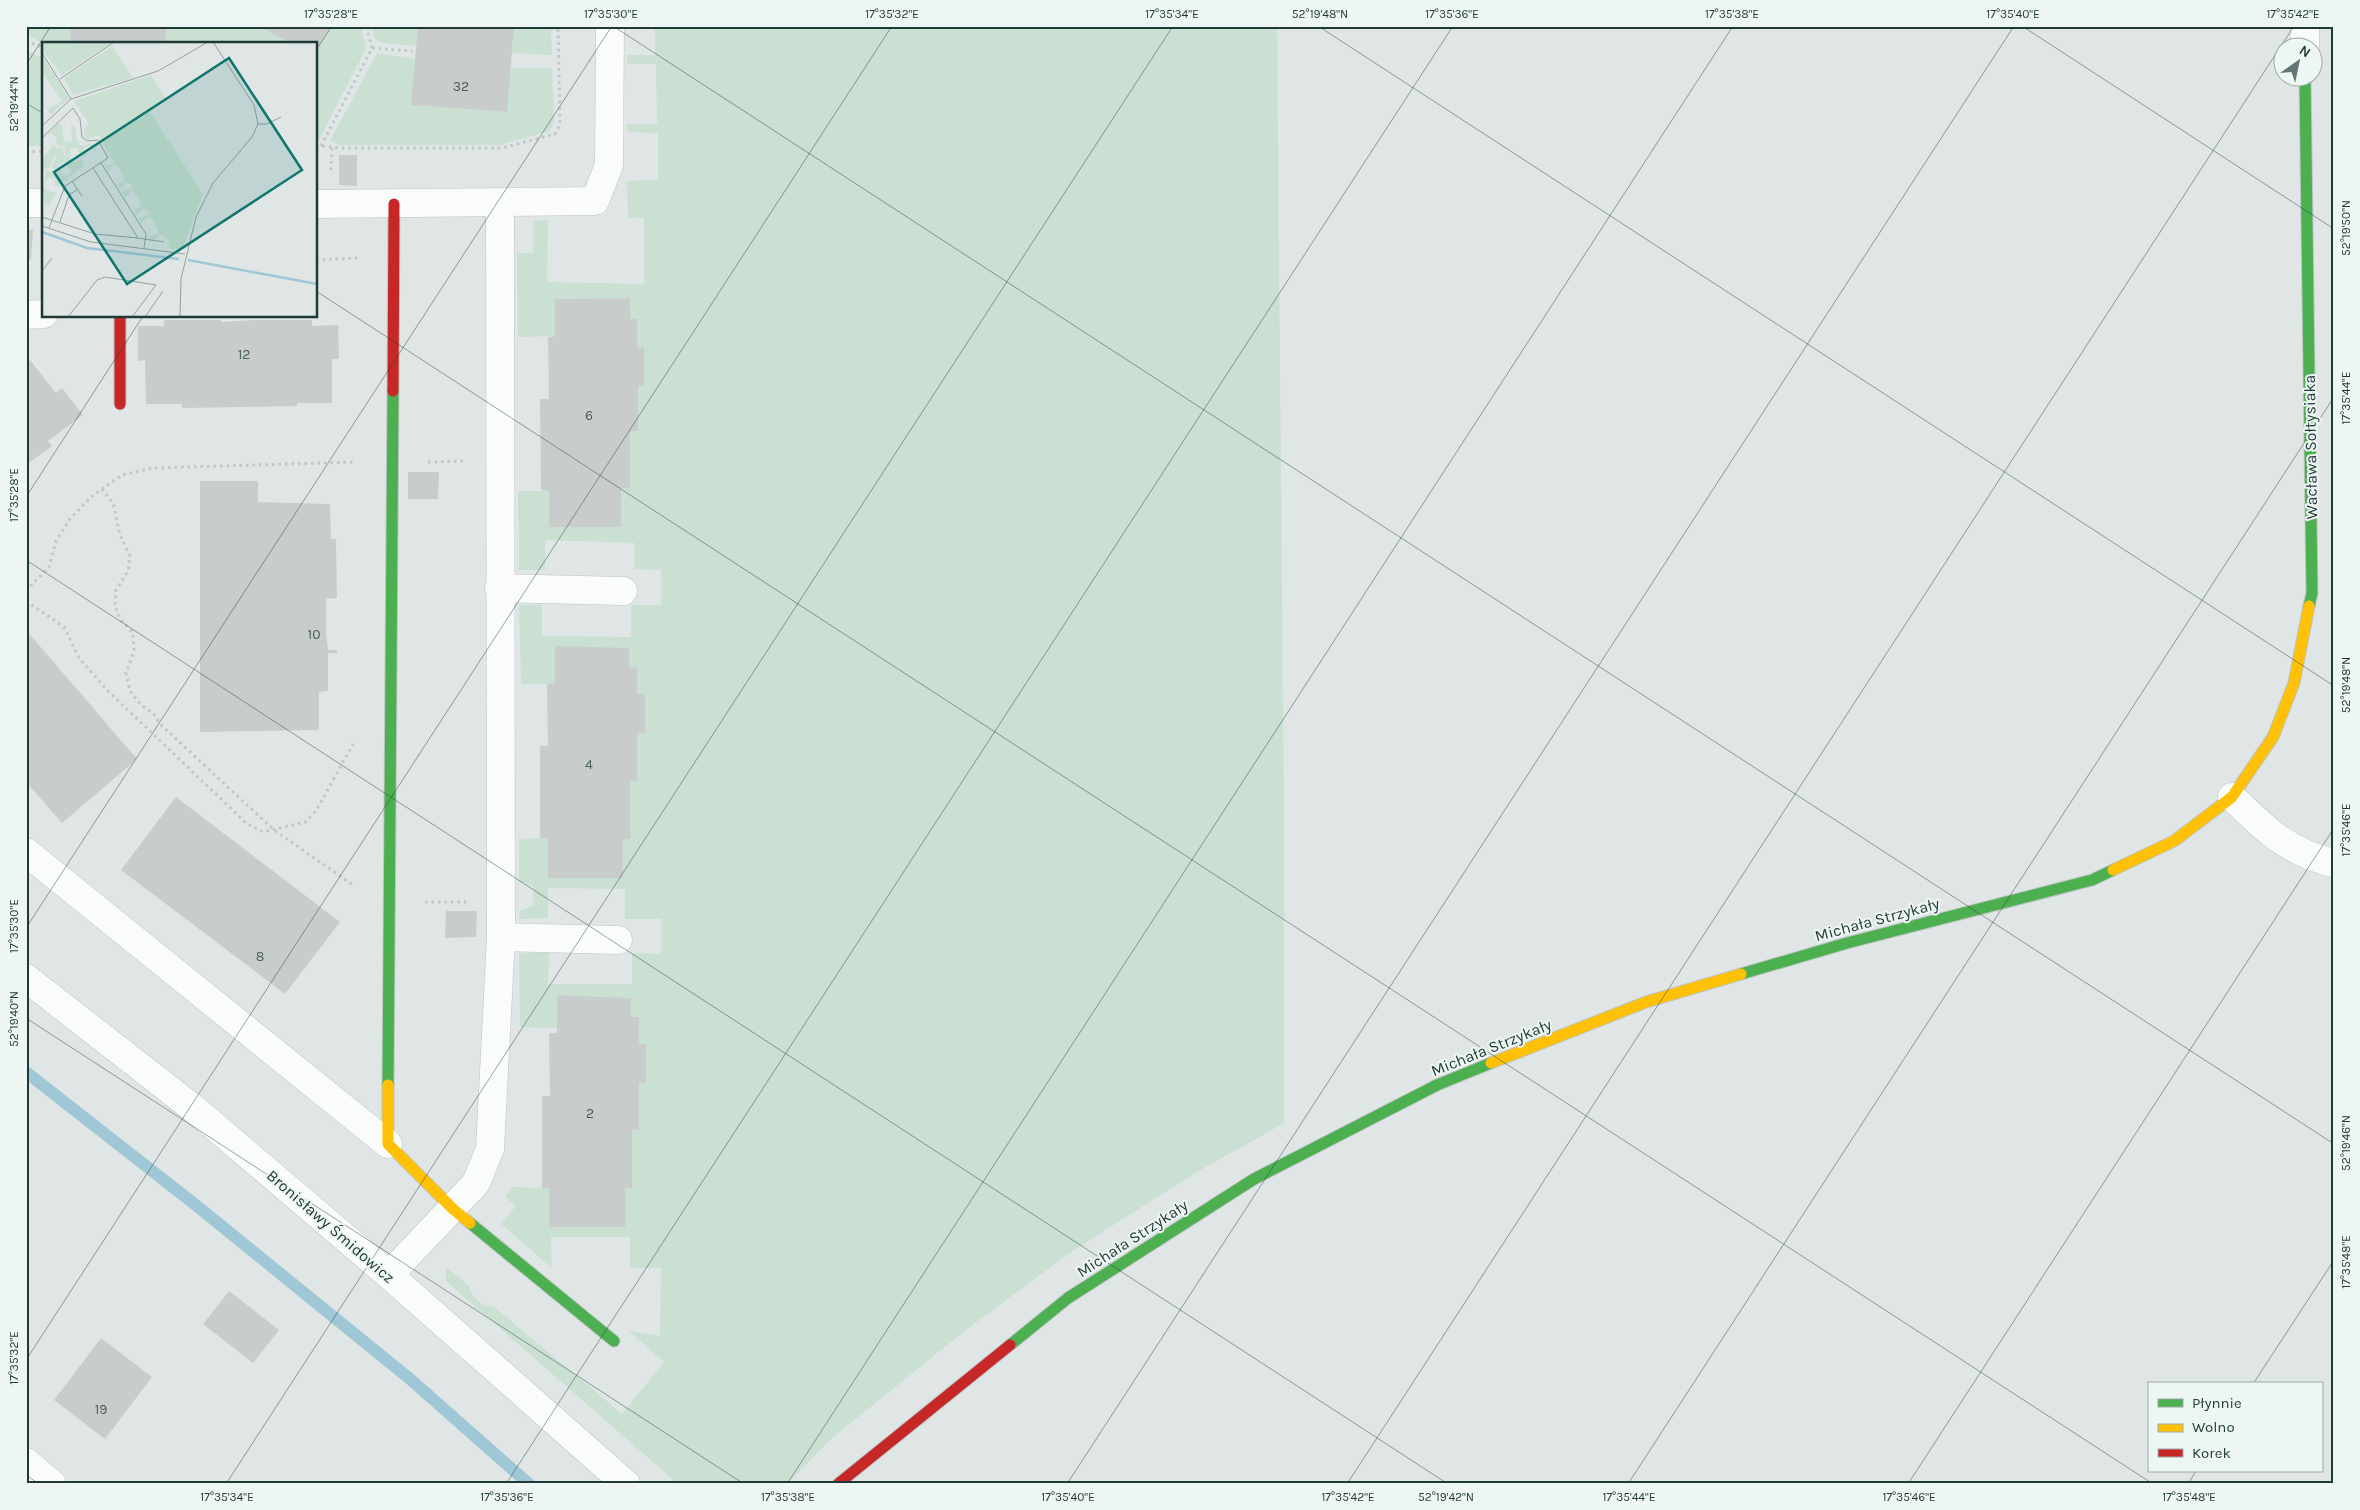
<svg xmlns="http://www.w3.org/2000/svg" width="2360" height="1510" viewBox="0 0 2360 1510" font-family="Karla,sans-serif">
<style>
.green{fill:#c9e0d3}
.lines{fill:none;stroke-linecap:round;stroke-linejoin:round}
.stream{stroke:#a0c7d6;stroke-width:12}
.building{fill:#c8cdcc}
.street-casing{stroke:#bdc3c2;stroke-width:29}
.fast-casing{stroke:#bdc4c2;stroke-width:13}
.slow-casing{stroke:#bdc4c2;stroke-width:13}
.jam-casing{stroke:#bdc4c2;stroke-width:13}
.path{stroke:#bec7c6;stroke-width:3;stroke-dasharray:2.5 4;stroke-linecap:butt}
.street{stroke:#fafbfb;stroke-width:28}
.fast{stroke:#4caf50;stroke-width:11}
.slow{stroke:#ffc107;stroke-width:11}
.jam{stroke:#c62828;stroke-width:11}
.ticks{fill:none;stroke:#1f3935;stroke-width:1;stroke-opacity:0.45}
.labels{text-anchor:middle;stroke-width:4;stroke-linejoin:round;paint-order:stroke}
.number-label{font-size:14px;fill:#4a5f5c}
.street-label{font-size:16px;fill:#1f3935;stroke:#eef6f3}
.inset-river{fill:none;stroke:#a0c7d6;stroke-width:2.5}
.inset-road{fill:none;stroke:#93a19f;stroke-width:1}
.view{fill:#0f766e;fill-opacity:0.15;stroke:#0f766e;stroke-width:2.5}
.inset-edge{fill:none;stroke:#1f3935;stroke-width:2.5}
.neatline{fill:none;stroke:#1f3935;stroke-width:2}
.ticks-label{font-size:12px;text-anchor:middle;fill:#1f3935}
</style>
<rect width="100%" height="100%" fill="#e0e6e5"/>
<path class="green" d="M26,26h45l-1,16 -31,-1 -13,-7z
M167,26h91l34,18h-127z
M330,26h31l5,23 -47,91 -3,-1v-86z
M372,26h46l-1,20 -35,-3 -7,-4z
M514,26h37l1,29 -40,-2z
M655,26h622l7,796v301l-87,49 -123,78 -107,79 -136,110 -44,45h-109l-232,-203v-14l23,19 4,10 10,9 10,1 129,108 42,-52 -35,-31 31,5 1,-68h-31v-31h-79l1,31 -51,-44 15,-18 -11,-9 8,-10 36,1 1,39h75v-39h7v-58h7v-47l7,-1v-38h-7v-27h-8v-19l-74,-3v33l-37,-1 -1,-74h30l-1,31h84v-31l29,1v-35h-36v-30l-77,-1v30l-28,1 -1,-8 14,-5v-21l-14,-3v-43l29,-1v40h75v-39h7v-58l7,-48h8l-8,-39v-27l-8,1v-17l-74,-5v38h-34l-2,-79h23v31l89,1v-32h30v-35l-27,-1 1,-26 -90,-3v30h-26l-1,-79h31v36l72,-39h9v-56l8,-1v-45l6,-1v-37h-7v-29h-7v-21l-75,1v37l-37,1 -1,-84h16v-32l15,-1 -1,62 97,2v-66h-16l-1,-37 31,-1v-47l-30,-1 -1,-8h30l-1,-60h-29v-9h28z
M26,50l12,6h6v90h-18z
M377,53l38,6 -3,46 95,7 3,-44h42l2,55 -5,8 -50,14h-160l-9,-4z"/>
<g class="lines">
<path class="stream" d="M26,1072l171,134 213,173 119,105"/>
</g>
<path class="building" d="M71,26h96l-2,18h-95z
M258,26h72l-14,27v-9h-24z
M418,26h96l-7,86 -96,-7z
M339,155h18v31l-18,-1z
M26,230h7l-2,30h-5z
M630,298v21h7v29l7,-1v38l-6,1v45l-8,1v56h-9v39h-72v-36l-8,-1 -1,-91h9l-1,-62 7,-1v-37z
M164,320h57v2l34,-2h57v6l26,-1 1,34h-7v44h-35v3l-115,2v-4h-36l-1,-44 -7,1v-35h26z
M30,360l26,33 6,-5 21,27 -35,26 4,5 -26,19v-103z
M408,472h31l-1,27h-30z
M200,481h58v21l72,2 1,35h5l1,59 -11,1v33l2,18h9v3h-9v38l-9,1v38l-119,2z
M26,630l111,129 -75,64 -36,-41z
M555,646l74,2v20l8,-1v27h8v39h-8v48h-7v58h-7v39h-75v-40h-8v-92h8l-1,-62h8z
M176,797l164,125 -55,72 -164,-124z
M446,911h31l-1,26 -31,1z
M557,995l74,3v19h8v27h7v39h-7v47h-7v59l-7,-1v39h-76v-39h-7v-92h8l-1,-63h8z
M229,1291l50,39 -26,33 -50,-39z
M101,1338l51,39 -47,62 -51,-39z"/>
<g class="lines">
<defs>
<path id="street" d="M2305,26v22
M26,203h18
M316,204l279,-3 14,-36 1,-139
M26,315l18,-1
M499,588l124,3
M2232,797c33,32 55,55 102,66
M26,852l362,292
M501,937l117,3
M26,978l167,130 196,167 237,209
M389,1275l87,-92 14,-34 11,-212 -1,-734
M26,1462l26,22"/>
<path id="fast" d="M2305,78l7,515 -3,13
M1741,974l106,-31 245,-63 21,-10
M388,1085l5,-694
M470,1223l144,118
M1010,1345l58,-47 186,-119 183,-94 54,-22"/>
<path id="slow" d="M2113,870l61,-29 58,-44 41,-60 21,-54 15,-77
M1491,1063l155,-61 95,-28
M388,1085v59l65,65 17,14"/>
<path id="jam" d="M120,316v88
M393,391l1,-187
M838,1484l172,-139"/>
</defs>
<use href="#street" class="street-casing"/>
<use href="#fast" class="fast-casing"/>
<use href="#slow" class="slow-casing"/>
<use href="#jam" class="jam-casing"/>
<path class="path" d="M26,41l18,7
M372,48l40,3
M316,145l22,3h164l53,-14 5,-9 -2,-99
M321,146l51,-98 -6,-22
M26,152l18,-1
M331,170l1,-22
M316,260l42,-2
M428,462l36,-1
M102,489l11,14 7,32 10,21 -2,15 -12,19 -1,16 5,13 13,14 1,18 -8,22 4,18 11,14 12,8 7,11 114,106 79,55
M26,591l23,-24 7,-26 14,-22 21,-22 31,-22 30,-7 204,-6
M26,601l38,26 15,31 29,33 138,132 17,9 42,-10 11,-11 37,-67
M425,902h41"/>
<use href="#street" class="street"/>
<use href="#fast" class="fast"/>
<use href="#slow" class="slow"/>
<use href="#jam" class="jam"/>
</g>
<path class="ticks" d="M613,26l1721,1118M1318,26l1016,660M2022,26l312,203M316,50l16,-24M26,65l25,-39M26,103l18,11M316,291l1837,1193M26,497l117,-181M26,560l1422,924M26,928l586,-902M26,1018l718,466M26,1360l866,-1334M2253,1384l81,-124M26,1475l13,9M226,1484l947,-1458M506,1484l947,-1458M787,1484l946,-1458M1067,1484l947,-1458M1347,1484l947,-1458M1628,1484l706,-1087M1908,1484l426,-656M2188,1484l8,-13"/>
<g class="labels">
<g class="number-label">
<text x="461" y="91">32</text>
<text x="244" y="359">12</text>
<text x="589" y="420">6</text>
<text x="314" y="639">10</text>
<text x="589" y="769">4</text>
<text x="260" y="961">8</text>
<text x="590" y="1118">2</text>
<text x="101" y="1414">19</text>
</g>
<g class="street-label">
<text transform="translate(2310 447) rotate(-91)" y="6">Wacława Sołtysiaka</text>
<text transform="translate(1877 919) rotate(-15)" y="6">Michała Strzykały</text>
<text transform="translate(1491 1047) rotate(-22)" y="6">Michała Strzykały</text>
<text transform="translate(331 1226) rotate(41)" y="6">Bronisławy Śmidowicz</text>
<text transform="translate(1132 1238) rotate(-33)" y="6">Michała Strzykały</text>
</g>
</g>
<g transform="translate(42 42)">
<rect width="275" height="275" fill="#e0e6e5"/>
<path d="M0,0h70l-50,33 -20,-25zM70,4l21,32 -60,17 -9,-17zM0,14l27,42 -18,16 -3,-5 14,-8 -20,-29zM109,33l15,24 -16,13 53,82 -21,56 -33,-4 19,1 1,-6 -9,-7 -4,6 -6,-1 -1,-3 10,-3 -5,-12 -5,-5 -7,7 -4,-5 10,-3 1,-4 -6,-3 -7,7 -3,-6 9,-2 -5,-12 -5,-5 -7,8 -4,-6 10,-3 1,-4 -5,-3 -7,7 -4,-5 9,-3 -5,-12 -5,-5 -7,8 -4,-9 4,3 7,-4 -6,-7 2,-2 -4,-1 -5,-12 -2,1 -1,-6 -12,5 -4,-10 6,-6 -15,-23zM15,82l5,1 2,17 8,-1 -1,-16 4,1 2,14 -4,4 -15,2 -3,-5 2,-3 -6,-5 -4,2zM36,99l3,5 12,-3 4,7 -3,1 -4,-6 -7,4 4,6 -3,2 -5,-2 -1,-7 -8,1 1,8 -6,-2v-9zM11,102l5,5 5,-2 1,9 7,2 1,4 8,-1 2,-4 2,10 -7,3 -9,-2 -3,-6 -7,3 3,7 -4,1 -5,-7 5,-10 -2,-3 -1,7 -3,-2 2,2 -3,8h-5l-2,5 -1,10v-28l2,2zM29,126l6,3 -19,15h-3v-7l-7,-1 -4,7 2,-16 10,6 6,-2 2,4 7,-4zM0,142l5,7 8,1 3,-5 -8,18 -5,-1z" fill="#c9e0d3"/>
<path class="inset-river" d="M0,190l45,16 92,11M146,218l129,24"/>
<path class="inset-road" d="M0,11l29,46 -29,27M18,37l54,-37M29,57l87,-28 50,-29M216,82h9l14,-7M0,96l31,-30 7,11 2,18 5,4 11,-1 10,18 -43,28 -16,42M59,121l45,71 -2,14M51,126l45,70 26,4M30,139l10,15M0,175l53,17 43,4M18,180l9,-27 9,-6M0,184l49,16 94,12M0,229l10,-13M26,275l29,-37 8,-3 51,8 -24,32M103,275l18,-26M138,275l1,-38 15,-62 17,-34 39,-46 6,-13 -4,-19 -41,-63"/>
<path class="view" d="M187,16l73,112 -175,114 -73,-112z"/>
<rect width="275" height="275" class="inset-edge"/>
</g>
<rect width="2360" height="1510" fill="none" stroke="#eef6f3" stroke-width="55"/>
<rect x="2148" y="1382" width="175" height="90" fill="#eef6f3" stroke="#9baaa7"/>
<rect x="2158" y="1399" width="25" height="8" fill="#4caf50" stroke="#9baaa7"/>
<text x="2192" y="1408" font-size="15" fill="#1f3935">Płynnie</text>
<rect x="2158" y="1424" width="25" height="8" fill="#ffc107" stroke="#9baaa7"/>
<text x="2192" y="1432" font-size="15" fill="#1f3935">Wolno</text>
<rect x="2158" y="1449" width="25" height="8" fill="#c62828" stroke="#9baaa7"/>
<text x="2192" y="1458" font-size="15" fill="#1f3935">Korek</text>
<g transform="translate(2298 62) rotate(33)"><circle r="24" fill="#eef6f3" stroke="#9baaa7"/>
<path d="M0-4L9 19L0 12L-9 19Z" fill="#637673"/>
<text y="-8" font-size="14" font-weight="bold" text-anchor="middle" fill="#1f3935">N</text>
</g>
<rect x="28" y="28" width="2304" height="1454" class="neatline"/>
<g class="ticks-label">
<text x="331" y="18">17°35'28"E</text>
<text x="611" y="18">17°35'30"E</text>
<text x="892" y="18">17°35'32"E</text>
<text x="1172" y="18">17°35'34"E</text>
<text x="1320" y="18">52°19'48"N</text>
<text x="1452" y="18">17°35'36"E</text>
<text x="1732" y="18">17°35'38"E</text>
<text x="2013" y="18">17°35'40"E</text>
<text x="2293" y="18">17°35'42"E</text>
<text transform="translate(14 104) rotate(-90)" y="4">52°19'44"N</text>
<text transform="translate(2346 228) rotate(-90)" y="4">52°19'50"N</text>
<text transform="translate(2346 398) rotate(-90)" y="4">17°35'44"E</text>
<text transform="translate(14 495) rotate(-90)" y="4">17°35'28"E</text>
<text transform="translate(2346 685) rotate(-90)" y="4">52°19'48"N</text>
<text transform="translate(2346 830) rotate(-90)" y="4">17°35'46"E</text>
<text transform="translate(14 926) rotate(-90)" y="4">17°35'30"E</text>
<text transform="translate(14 1019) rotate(-90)" y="4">52°19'40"N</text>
<text transform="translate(2346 1143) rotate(-90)" y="4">52°19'46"N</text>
<text transform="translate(2346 1262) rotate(-90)" y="4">17°35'48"E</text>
<text transform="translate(14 1358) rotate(-90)" y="4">17°35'32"E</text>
<text x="227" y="1501">17°35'34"E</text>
<text x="507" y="1501">17°35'36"E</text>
<text x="788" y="1501">17°35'38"E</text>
<text x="1068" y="1501">17°35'40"E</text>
<text x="1348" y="1501">17°35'42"E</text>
<text x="1446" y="1501">52°19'42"N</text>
<text x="1629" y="1501">17°35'44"E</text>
<text x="1909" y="1501">17°35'46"E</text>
<text x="2189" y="1501">17°35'48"E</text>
</g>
</svg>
